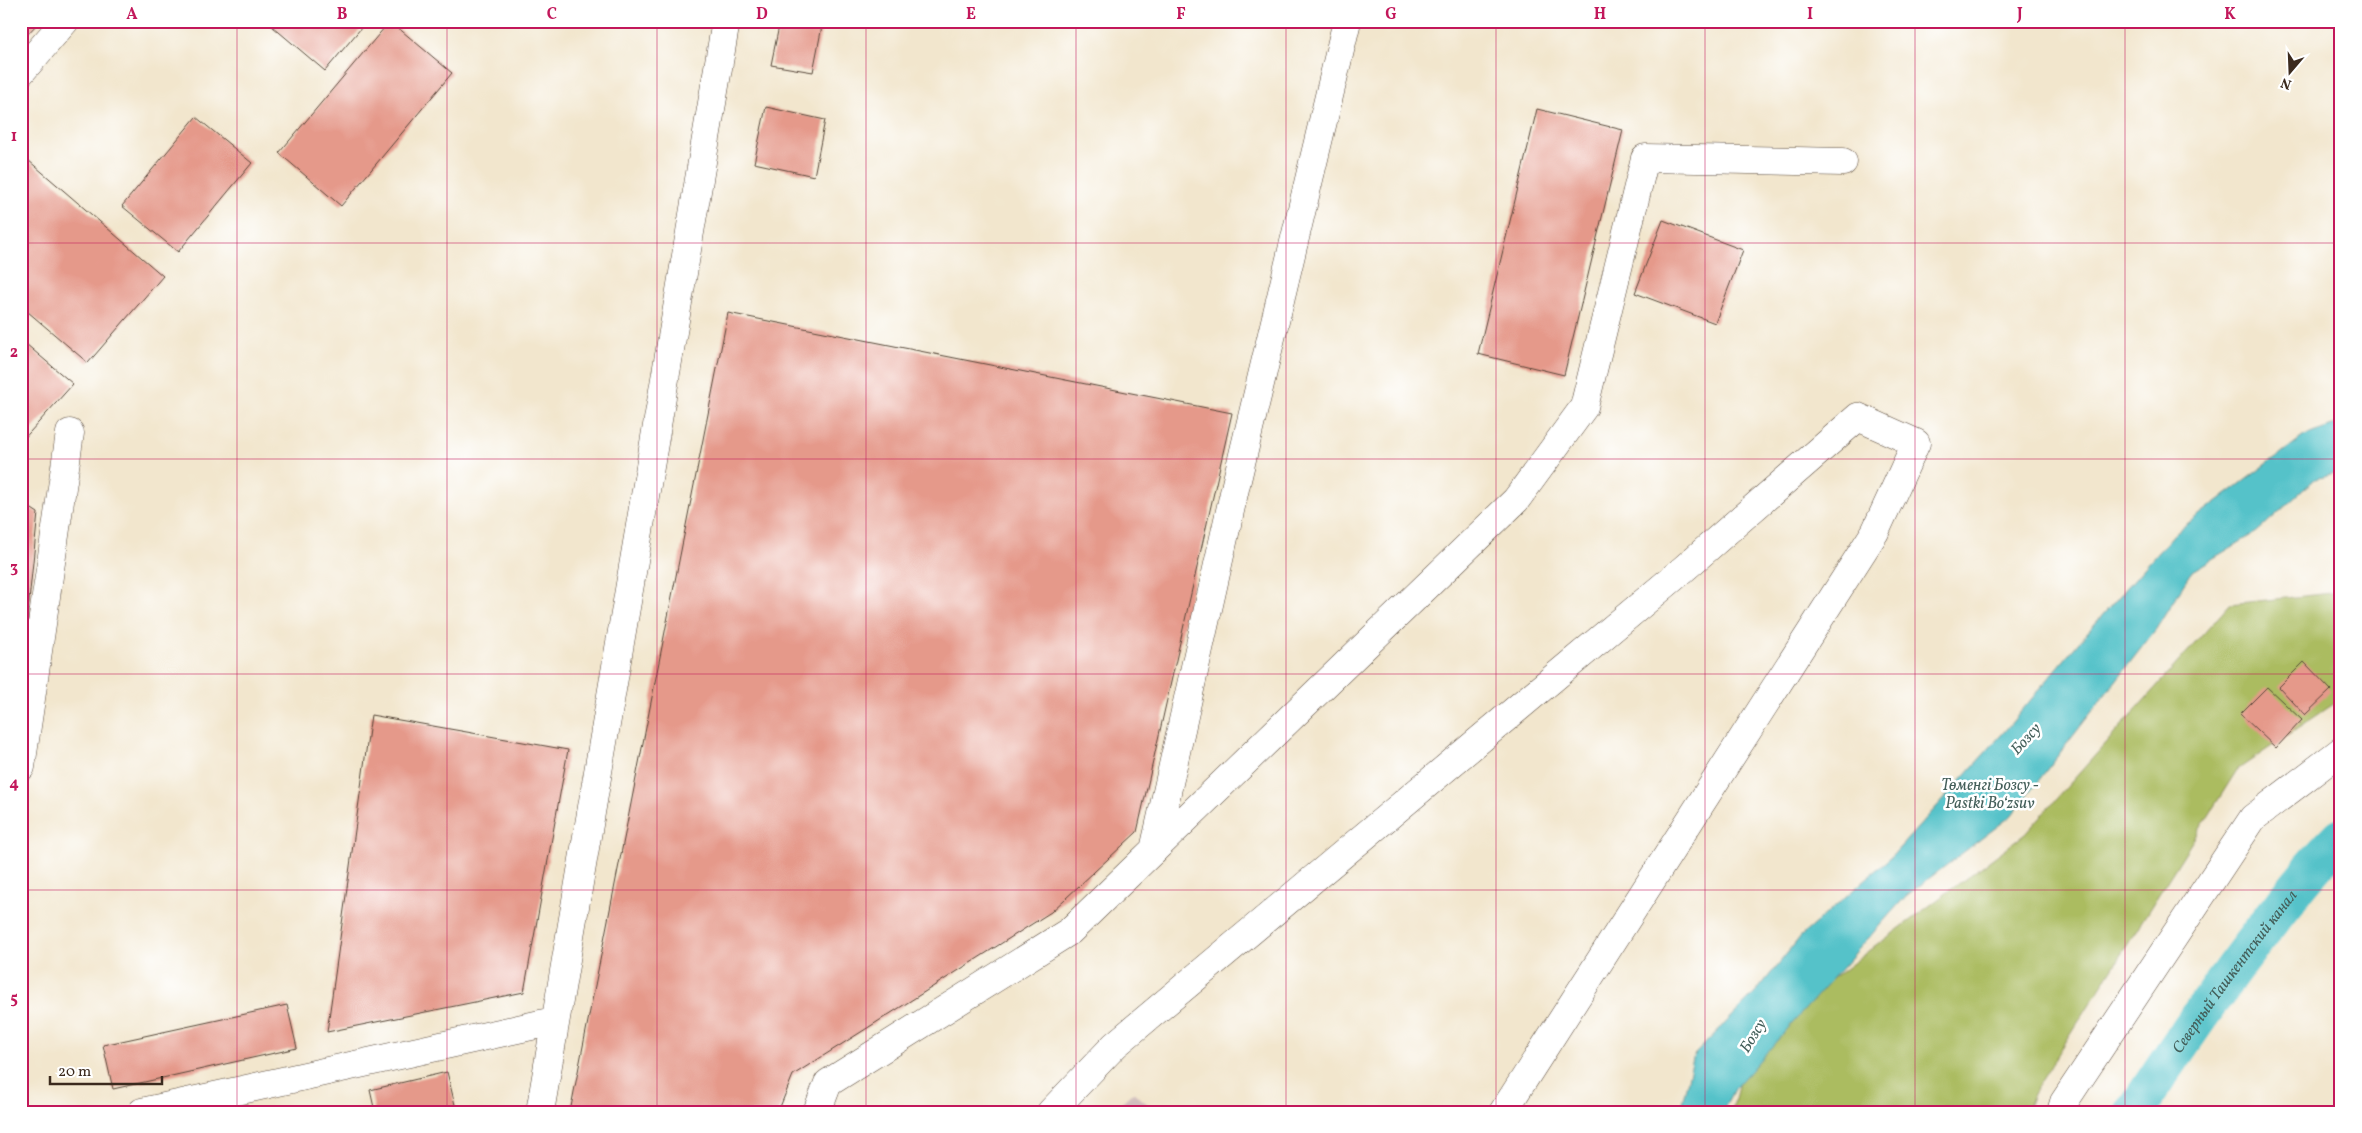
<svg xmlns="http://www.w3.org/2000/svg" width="2362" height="1133" viewBox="0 0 2362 1133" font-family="Vollkorn,serif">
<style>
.industrial{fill:#d1bfbe}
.green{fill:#abbc60;stroke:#73733f}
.water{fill:#54c2c9;stroke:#487674}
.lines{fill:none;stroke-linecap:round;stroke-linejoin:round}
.canal{stroke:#54c2c9;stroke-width:39}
.building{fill:#e5998a}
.street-casing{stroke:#564638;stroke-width:29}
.street{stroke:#fff;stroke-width:28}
.grid{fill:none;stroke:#c2185b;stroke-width:1;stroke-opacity:0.55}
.labels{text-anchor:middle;stroke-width:5;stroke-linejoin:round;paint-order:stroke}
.water-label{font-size:16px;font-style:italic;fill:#445f5a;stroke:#fff}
.neatline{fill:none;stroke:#c2185b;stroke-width:2}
.grid-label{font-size:16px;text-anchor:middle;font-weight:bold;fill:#c2185b}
</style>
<rect width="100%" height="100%" fill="#fff"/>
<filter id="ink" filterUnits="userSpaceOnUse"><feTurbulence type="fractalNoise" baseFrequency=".02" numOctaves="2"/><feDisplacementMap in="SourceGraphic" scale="10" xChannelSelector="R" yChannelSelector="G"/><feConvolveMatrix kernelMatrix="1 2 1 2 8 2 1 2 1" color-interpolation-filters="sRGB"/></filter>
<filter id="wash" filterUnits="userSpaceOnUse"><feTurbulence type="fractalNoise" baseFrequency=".0096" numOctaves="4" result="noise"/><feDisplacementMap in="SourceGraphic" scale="20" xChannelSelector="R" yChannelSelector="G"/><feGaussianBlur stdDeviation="1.12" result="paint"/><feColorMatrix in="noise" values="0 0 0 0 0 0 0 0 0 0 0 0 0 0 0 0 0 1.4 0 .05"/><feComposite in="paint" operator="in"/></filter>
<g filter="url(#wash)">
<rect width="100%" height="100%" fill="#f2e6cd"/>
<path class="industrial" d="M1133,1092l24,20h-46z"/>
<path class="green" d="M2341,592v107l-104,71 -204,324 -7,18h-294l16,-70 277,-208 205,-230z"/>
<path class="water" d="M2341,423v49l-26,7 -58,53 -65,39 -36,58 -145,187 -105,80 -172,193 -12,23h-44l3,-5 13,-52 62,-63 45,-56 92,-81 110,-122 82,-98 90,-102 129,-97z"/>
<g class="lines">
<path class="canal" id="s1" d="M2135,1112c38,-59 78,-117 120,-172 28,-36 54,-71 86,-103"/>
</g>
<g id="blocks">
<path class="building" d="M21,21h19l-19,20z
M266,21h101l-42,50z
M390,21l62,52 -111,133 -62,-53z
M780,21h43l-10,51 -42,-7z
M766,107l59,13 -11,56 -60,-13z
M1537,109l86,21 -59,245 -86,-21z
M196,117l56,46 -74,89 -56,-46z
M21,154l142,122 -75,87 -67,-57z
M1663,220l80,30 -28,73 -80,-30z
M728,313l504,100 -95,419 -86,80 -258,163 -15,37h-208z
M26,344l47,40 -52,58v-93z
M21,502l17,11 -15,147 -2,-1z
M2304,662l27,28 -26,25 -26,-28z
M2267,687l35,33 -26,28 -36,-34z
M371,715l197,35 -44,242 -197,40z
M287,1005l10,43 -184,41 -10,-44z
M447,1072l9,37 -12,3h-69l-5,-22z"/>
</g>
</g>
<g filter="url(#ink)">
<use href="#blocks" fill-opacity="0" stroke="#564638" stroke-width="1"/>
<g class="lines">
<defs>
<path id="street" d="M21,72l44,-51
M21,767l49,-334
M1154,850l82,-366 111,-463
M142,1112l412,-91
M540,1112l186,-1091
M817,1112l11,-29 242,-152 446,-431 68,-93 61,-249 198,4
M1051,1112l64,-67 564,-472 179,-156 58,26 -41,89 -372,580
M2061,1112l3,-10 189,-284 88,-67"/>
</defs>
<use href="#street" class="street-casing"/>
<use href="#street" class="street"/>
</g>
</g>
<path class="grid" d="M237,21v1091M447,21v1091M657,21v1091M866,21v1091M1076,21v1091M1286,21v1091M1496,21v1091M1705,21v1091M1915,21v1091M2125,21v1091M21,243h2320M21,459h2320M21,674h2320M21,890h2320"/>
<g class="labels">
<g class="water-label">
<text transform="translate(2025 738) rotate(-48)" y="6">Бозсу</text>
<text x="1990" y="790">Төменгі Бозсу -<tspan x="1990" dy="18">Pastki Boʻzsuv</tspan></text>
<text dy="6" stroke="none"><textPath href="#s1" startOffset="172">Северный Ташкентский канал</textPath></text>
<text transform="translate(1752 1035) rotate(-59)" y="6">Бозсу</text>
</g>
</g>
<rect width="2362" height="1133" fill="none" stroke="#fff" stroke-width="55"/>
<g transform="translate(2290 72) rotate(199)" stroke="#ffffff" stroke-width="4" paint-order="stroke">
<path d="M0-4L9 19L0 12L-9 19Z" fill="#3b2a1e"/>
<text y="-8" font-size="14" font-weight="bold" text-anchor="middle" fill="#3b2a1e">N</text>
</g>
<path d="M50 1076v8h112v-8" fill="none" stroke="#3b2a1e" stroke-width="2.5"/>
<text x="58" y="1076" font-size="15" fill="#3b2a1e" stroke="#ffffff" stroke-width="4" paint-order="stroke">20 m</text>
<rect x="28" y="28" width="2306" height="1078" class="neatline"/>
<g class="grid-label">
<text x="132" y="19">A</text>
<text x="342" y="19">B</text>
<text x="552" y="19">C</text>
<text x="762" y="19">D</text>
<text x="971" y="19">E</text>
<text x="1181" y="19">F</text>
<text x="1391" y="19">G</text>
<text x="1600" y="19">H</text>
<text x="1810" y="19">I</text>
<text x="2020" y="19">J</text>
<text x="2230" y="19">K</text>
<text x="14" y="141">1</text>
<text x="14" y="357">2</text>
<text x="14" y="572">3</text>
<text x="14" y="788">4</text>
<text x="14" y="1003">5</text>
</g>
</svg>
